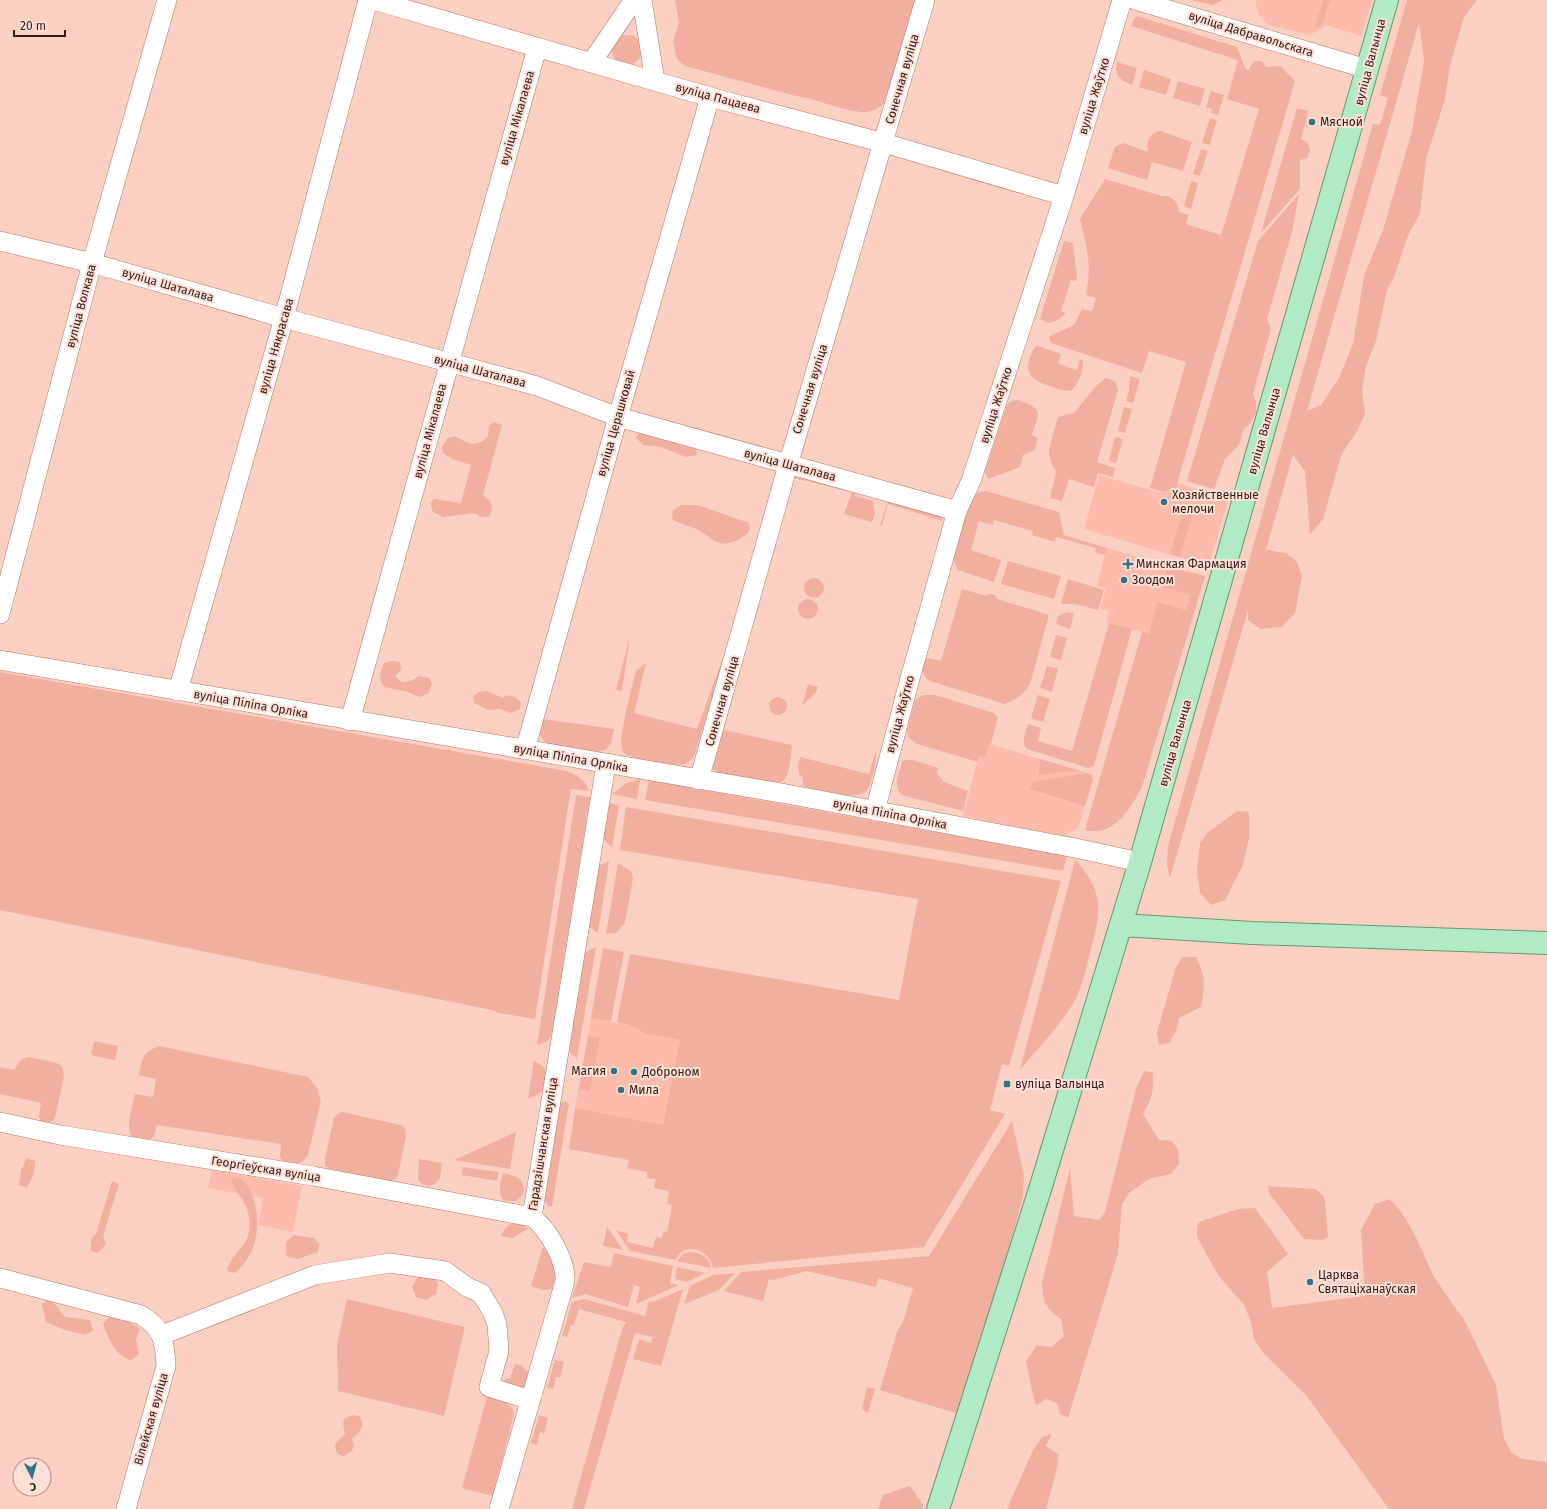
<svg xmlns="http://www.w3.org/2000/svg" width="1547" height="1509" viewBox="0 0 1547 1509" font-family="'Fira Sans',sans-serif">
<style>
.built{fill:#fdbbab}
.green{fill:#f1af9f;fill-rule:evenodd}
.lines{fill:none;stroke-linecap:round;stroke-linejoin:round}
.minor-casing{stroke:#b87464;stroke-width:20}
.major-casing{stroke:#62996d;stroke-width:24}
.minor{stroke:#fff;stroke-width:19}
.major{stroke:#b0ebc5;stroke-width:22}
.poi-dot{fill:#317584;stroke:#ffe0d8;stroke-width:1.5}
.labels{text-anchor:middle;stroke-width:4;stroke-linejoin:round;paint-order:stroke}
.street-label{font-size:12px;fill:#341913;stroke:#ffe0d8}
.poi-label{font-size:12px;fill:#341913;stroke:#ffe0d8;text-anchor:start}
</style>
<rect width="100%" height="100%" fill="#fccfc3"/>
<path class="built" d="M1255,0h117l-11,36 -35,-11 -6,5 -11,5 -36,-9 -5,-2 -9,-9z
M1099,475l62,18 14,-6 2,-4 51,16 -19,67 -125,-37z
M1107,548l60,18 -5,21 28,8 -4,16 -37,23 -43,-12 3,-11 -9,-2 6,-21 -9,-2z
M989,744l105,31 -16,53 -15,8 -100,-20 16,-60z
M591,1018l39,7 14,8 36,7 -17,85 -88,-17z
M212,1170l90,16 -9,46 -35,-7 5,-27 -55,-10z"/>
<path class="green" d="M675,0h245l-3,9 -8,8c-5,28 -8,98 -48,95 -22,-2 -43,-13 -65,-16l-111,-30 -8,-7 -4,-18 6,-18z
M1190,0h33l-10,5z
M1323,0h7l-7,23 -9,7z
M1407,0h70l-13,17 -14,48 -5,34 -19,60 -6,54 -13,25 -13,39 -7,13 -11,51 -10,25 -4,24 3,24 -9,19 -14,20 -19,66 -13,16 -5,-64 -12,-16 -28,98 2,-3 19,3 11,9 5,14 -7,37 -13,14 -22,2 -12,-9v-10l-78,268 -3,-13 1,-19 205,-722 7,1 8,-27 -8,-3zM1419,23l5,38 -12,70 -29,99 -19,46 -11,68 -14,34 -18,27 -14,6z
M1137,16l100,31 9,23h3c2,-7 6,-10 12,-9l6,6 13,-1 15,15 -119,406 -13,5 -13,-4 36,-126 -37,-11 -7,22 -91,-30 -2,-5 1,-2 24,-11 8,-16 10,2 4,-13 -10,-3c6,-31 1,-47 -6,-76l25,-40 57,17c11,-1 16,7 17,16l10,3 -3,9 35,11 38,-126 -32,-10 11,-39 -107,-34 3,-8z
M612 50a15 15 0 1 1 30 0a15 15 0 1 1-30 0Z
M1117,62l20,6 -5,17c-12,-4 -18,-10 -15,-23z
M1144,70l27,9 -5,16 -27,-8z
M1178,81l27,8 -5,17 -27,-8z
M1211,91l13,4 -6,20 -7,-2 1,-4 -6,-2z
M1297,108l11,3 -7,28 7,4 2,8 -3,7 -7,2v29l-39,44z
M1210,118l7,2 -7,25 -8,-2z
M1160,131l32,11 -9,29 -31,-9 -5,18 -39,-12 7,-21 8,-4 25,9c-2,-10 1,-19 12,-21z
M1201,149l7,2 -8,25 -7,-2z
M1191,181l7,2 -7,26 -7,-3z
M1299,194l-7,38 -25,88 4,9 -18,65 3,7v11l-6,12 -6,4 -5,17 -14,14 -11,30 -27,-8 71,-240z
M1064,241l9,2 4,33 -1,5 -5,-1 -10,31 5,2 -8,7 -9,3 -9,-4z
M1038,346l23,8 -3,10 19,6 3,-11 3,2c1,9 -5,23 -11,29 -8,2 -15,-1 -22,-4 -23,-7 -27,-16 -16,-38z
M1130,376l10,3 -7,24 -7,-2 3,-10z
M1106,378l9,3 3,9 -21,72 18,6 -2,9 -15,-4 -4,14 -25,-8 -7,22 -12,-3 6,-26 -5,-10 -2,-9 1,-8 8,-28 16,-4 20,-25z
M1018,400c26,8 21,13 14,35l6,3 -3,12 -12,5 -3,12 -31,12 -3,-3 -1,-5 22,-66 4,-4z
M1124,407l8,2 -7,24 -7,-2z
M494,422l8,3 -19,70c9,6 12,14 5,22h-8l-5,-4 -32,4 -10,-5 -3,-9 4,-4 27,4 10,-38 -19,-6 -9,-6 -1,-7 6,-8 7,-2c14,8 20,12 33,1l1,-11z
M642,429l54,19 1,7 -11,2 -25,-10 -18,-2 -7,-7z
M1115,437l8,2 -7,24 -7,-2z
M794,476l14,4 9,-1 40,10 -2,7 18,5 2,13 -3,8 -28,-8 8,-22 -58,-14 -36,127z
M986,491l73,21 5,23 43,13 -2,7 -10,-3 1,-4 -40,-11 -1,5 -23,-7 1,-4 -39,-11 -1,5 -14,-4 -8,29 30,10 -7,22 -36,-12 -5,-11 13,-49 8,-14 5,-4z
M888,501l54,15 1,5 -55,-17 -6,21h-2z
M682,505h16l51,18 1,7c-3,5 -7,7 -12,10 -19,9 -24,-1 -40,-10 -8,-5 -18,-5 -26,-11l1,-9z
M1189,505l6,2 -15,50 -10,-3 8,-28z
M1008,561l53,15 -7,23 -53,-15z
M1167,566l38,10 -62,208c-10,22 -29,54 -58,46l57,-198 7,2 8,-32 29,8 4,-15 -28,-8z
M804 588a10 10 0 1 1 20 0a10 10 0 1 1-20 0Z
M1068,579l36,11 -6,20 -23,-6h-14z
M962,589l25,7 1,-2 7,1 2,4 52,16 -19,69c-6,10 -14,16 -25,20l-75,-23c-8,-5 -11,-16 -3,-23l14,3z
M798 609a10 10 0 1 1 20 0a10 10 0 1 1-20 0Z
M1067,612l7,1 -4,16 -14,-5 2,-8z
M1109,623l23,6 -38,137 -6,2 -61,-19c-7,-6 -1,-17 1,-25l13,4 -3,13 34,10z
M734,628l-40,128c-7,11 -18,9 -30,7 -9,-1 -37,-5 -41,-11 -7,-8 10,-69 13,-81l10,-8 -12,50 63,16z
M1056,635l11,3 -6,22 -11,-3z
M630,636l-8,55 -6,-1z
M743,658l-19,72 68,15c-2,12 -1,29 -10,37l-19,-1 -44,-8 -5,-3 -2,-4z
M392,661l8,1 1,8 -6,6c7,10 16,6 24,0l11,2 2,6 -3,9 -10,4 -11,-5 -24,-5c-6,-9 -4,-15 0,-24z
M1047,666l11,3 -6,23 -12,-4z
M0,672l567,99c11,5 18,8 22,20l-18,-2 -36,230 -36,-6 -7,-3 -492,-100z
M808,684l10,3c-2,10 -10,11 -16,19z
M487,691l16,7 3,-3 9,2 6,5 -1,7 -9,4 -11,-4 -11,1 -15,-7 -1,-7 6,-4z
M923,695h12l59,18 4,4 -7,27h-2l-4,13 -6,-1 -1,6 -61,-18 -9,-7 -1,-7 8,-30z
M1038,695l12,4 -7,23 -12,-4z
M769 706a9 9 0 1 1 18 0a9 9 0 1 1-18 0Z
M543,719l71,10 -3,14 -5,7 -9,2 -48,-8 -5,-3 -6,-10z
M876,750c1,9 -1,16 -3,24 -2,6 -3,13 -7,17 -11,10 -47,-1 -60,-4l-3,-2v-7l-4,-4 -1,-9 2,-8 69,17z
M1040,759l38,11 -39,5z
M905,760h8l25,8 -1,5 7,9 24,9 -5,20 -61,-16c-10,-9 -3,-21 0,-33z
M1088,773l5,6 -8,27 -55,-17 3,-7z
M640,779l-3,20 -25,-5 14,-11z
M649,780l418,76 -4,15 -418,-71z
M576,795l14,2 -38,235 -4,9 -11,4z
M607,803l12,2 -7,42 -9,-8z
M626,807l435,74 -52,185 -7,-2 -12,46 15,4 -81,133 -211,21c-2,-14 -19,-25 -32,-16 -2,2 -4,6 -6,8l-45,-9 -14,-21 12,4 -1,8 26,6 3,-11 6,1 1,-7 4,1 5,-27 -5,-1 2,-13 -15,-3 2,-9 -9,-1v-6l-20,-4 2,-8 -60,-11 6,-41 88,17 17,-85 -36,-7 -14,-8 -13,-3 13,-68 269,46 19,-101 -298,-49z
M1237,811l12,1v26l-6,27 -18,35 -14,5 -11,-12 -3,-21 3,-29 7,-10z
M1075,860c32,33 25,56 14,96 -3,15 -7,30 -14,44 -14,25 -37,48 -55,70z
M609,861l-11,72 -9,-6 9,-61z
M618,863l13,8 2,7 -8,45 -9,10 -10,1z
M596,947l-19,111 -7,-5 -2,-5 16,-95z
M603,948l21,4 -13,69 -20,-3z
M1183,957h13c10,20 9,29 5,50l-22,11 -2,11 -8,14 -10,2 -2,-13 19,-65z
M588,1036l12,2 -10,53 -11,-2z
M94,1041l24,5 -3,14 -24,-5z
M159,1046l149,31 9,11 4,13 -13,54c-7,11 -14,9 -26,7l-2,-6 1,-12 -124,-19 -3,11 -7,5c-3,-1 -9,-1 -12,-2 -12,-7 -2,-35 0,-45l18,3 3,-18 -17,-4c3,-16 3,-22 20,-29z
M29,1057l28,6 6,5 1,8 -8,38 -2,6 -6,3 -7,-1 -2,-6 2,-13 -41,-9v-27l14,3 8,-11z
M534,1061l9,5c9,14 1,30 -15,32z
M1144,1071l9,1c2,16 -2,29 -10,42l16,26 13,1 6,9 1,14 -8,10 -22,5 -19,13 -8,12 -4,50 -50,164 -8,-4 -3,-11 -11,-4 -10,6 -4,-14 -6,-30 11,-16 14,2 13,-11 -3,-17c-16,-12 -18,-16 -19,-36l28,-115 4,48 25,4 6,-8 31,-123z
M564,1102l5,1 -17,104 -4,-1 -3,-6 1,-10 -3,-1 16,-86z
M342,1112l59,13 4,3 1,8 -8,39 -2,4 -6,2 -60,-12 -5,-3v-7l9,-41 4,-4z
M1012,1121l12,54 -1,21 -58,220 -85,-26 17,-58 6,-10 10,-34 -35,-10 -2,9 -69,-16 -33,9 -5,-1 -6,22 -39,-10 17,-19 188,-16z
M516,1132l-6,37 -56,-9z
M27,1158l8,3 -1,13 -7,14 -8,-3 2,-15z
M419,1159l23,4 -2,15 -5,6c-7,3 -12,2 -17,-4z
M463,1167l36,5 -2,9 -35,-6z
M503,1173c13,3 23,5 20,21l-7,7h-11c-9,-7 -4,-18 -2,-28z
M240,1178c20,15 22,58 9,78 -3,6 -9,12 -13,17l-9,-2c6,-23 29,-26 21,-59 -3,-13 -14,-20 -17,-33z
M112,1181l7,3 -16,52 3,8 -8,9 -7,-2v-12l5,-5z
M1268,1186l47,3 8,6 2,6 3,36 -6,3 -18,-1 -35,-46z
M1390,1199l12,14 13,22 19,42 32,46 30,62 8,54 8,14 10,6 25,3v47h-158l-83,-114 -42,-41 -10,-15 -3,-17 -7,-17 -26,-30 -21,-38v-10l2,-5 39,-13 17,-1 33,46 -21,18 5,36 93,-12 -4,-66 14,-26z
M517,1222l6,2 5,5 -16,9 -11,-2c4,-9 7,-12 16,-14z
M607,1227l16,23 -20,-4z
M294,1235l20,3 5,6 -1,8 -20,7 -12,-3v-14z
M543,1247l14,19v20l-4,3 -10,1 -12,-4z
M690,1252c11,1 19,4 21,16l-34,-7 6,-7z
M614,1253l59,13 -3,17 9,2 -43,19 4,-17 -6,-2 -6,22 -43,-13 -13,4 12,-36 27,5z
M677,1267l28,6 -18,9 -12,-3z
M735,1273l-16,17 -35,14 6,-18 23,-11z
M422,1275l14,4 2,5 -2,10 -10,6 -10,-3 -4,-10 5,-9z
M683,1289l-22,77 -28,-7 6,-20 12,4 2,-6 -18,-4 -51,176h-12l50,-180 4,-7 -47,-13 -5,16h-3l-4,12 -5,-1 10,-34 12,-3 61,17 4,-15 4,1z
M51,1299l14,18 25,3 3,10 -7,5 -21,-5 -19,-8 -4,-18z
M347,1299l118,28 -21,89 -106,-25 -1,-47z
M110,1316l14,4 16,8 -4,12 3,14 -8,6c-17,-5 -22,-21 -28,-36z
M555,1360l9,2 -4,15h-4l-3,12 -6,-1z
M515,1364l7,2 7,7 -4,17 -22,-3 3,-9 4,1z
M867,1387l8,2 -7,24 -6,-4z
M488,1393l7,1 -1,5c9,4 18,4 20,15l-21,82 -31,-8z
M354,1415l6,1 3,9 -4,7 -7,7 2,6 -2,6 -8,5c-8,-1 -8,-4 -9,-12l10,-10 -2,-11 2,-5z
M539,1415l9,3 -4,15 -4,-1 -3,13 -6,-2z
M1052,1434l-6,12 12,8v11l-12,44h-39l26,-59 9,-13z
M910,1486l14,20 -2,3h-44l5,-14z"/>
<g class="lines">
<defs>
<path id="minor" d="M373,0l337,97 174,46 180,53
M642,0l13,81
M1135,0l232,69
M591,63l43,-63
M0,241l92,22 192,55 253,68 81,31 339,94
M0,614l92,-351 75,-263
M0,660l787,134 288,54 65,14
M178,691l106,-373 84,-318
M350,721l187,-673
M525,750l93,-333 92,-320
M699,780l89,-315 137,-465
M875,811l34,-129 48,-171 14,-30 93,-285 58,-196
M0,1122l60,13 253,41 219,41
M0,1278l141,37c22,13 24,27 25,51l-40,143
M162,1335l153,-60 75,-12 55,8 22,16 14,6 12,20 4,12 2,26 -10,36 41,13
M499,1509l66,-228c1,-21 -17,-52 -33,-64l74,-453"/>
<path id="major" d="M1121,925l131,8 295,10
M938,1509l103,-323 99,-324 247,-862"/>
</defs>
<use href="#minor" class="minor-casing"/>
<use href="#major" class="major-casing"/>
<use href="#minor" class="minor"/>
<use href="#major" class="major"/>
</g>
<g class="poi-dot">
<circle cx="1312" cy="122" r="4"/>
<circle cx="1164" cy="502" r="4"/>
<path d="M1126 558h4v4h4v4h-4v4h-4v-4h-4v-4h4z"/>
<circle cx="1124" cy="580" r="4"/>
<circle cx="614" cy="1071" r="4"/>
<circle cx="634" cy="1072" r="4"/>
<rect x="1003" y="1080" width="8" height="8" rx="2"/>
<circle cx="621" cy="1090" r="4"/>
<circle cx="1310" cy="1282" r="4"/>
</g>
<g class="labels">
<g class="street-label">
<text transform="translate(1251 34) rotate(17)" y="4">вуліца Дабравольскага</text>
<text transform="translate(1370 62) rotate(-75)" y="4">вуліца Валынца</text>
<text transform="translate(902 79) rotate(-74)" y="4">Сонечная вуліца</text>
<text transform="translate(1094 96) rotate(-73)" y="4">вуліца Жаўтко</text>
<text transform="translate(718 98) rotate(15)" y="4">вуліца Пацаева</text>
<text transform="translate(517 118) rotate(-74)" y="4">вуліца Мікалаева</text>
<text transform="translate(168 285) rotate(16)" y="4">вуліца Шаталава</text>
<text transform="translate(81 306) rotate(-75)" y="4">вуліца Волкава</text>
<text transform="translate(276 346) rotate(-74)" y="4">вуліца Някрасава</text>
<text transform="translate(480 371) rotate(15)" y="4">вуліца Шаталава</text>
<text transform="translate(810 389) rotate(-73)" y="4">Сонечная вуліца</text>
<text transform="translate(996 405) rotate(-72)" y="4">вуліца Жаўтко</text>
<text transform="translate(616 423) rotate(-74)" y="4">вуліца Церашковай</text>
<text transform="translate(430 431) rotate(-75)" y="4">вуліца Мікалаева</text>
<text transform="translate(1264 431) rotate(-74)" y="4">вуліца Валынца</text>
<text transform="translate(790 465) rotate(15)" y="4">вуліца Шаталава</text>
<text transform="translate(722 701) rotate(-74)" y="4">Сонечная вуліца</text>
<text transform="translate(251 704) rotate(10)" y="4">вуліца Піліпа Орліка</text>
<text transform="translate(900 714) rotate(-75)" y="4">вуліца Жаўтко</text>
<text transform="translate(1175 743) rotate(-74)" y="4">вуліца Валынца</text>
<text transform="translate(571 758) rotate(10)" y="4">вуліца Піліпа Орліка</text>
<text transform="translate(890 814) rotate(11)" y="4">вуліца Піліпа Орліка</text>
<text transform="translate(543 1144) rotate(-81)" y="4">Гарадзішчанская вуліца</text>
<text transform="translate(266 1169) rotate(9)" y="4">Георгіеўская вуліца</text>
<text transform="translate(151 1419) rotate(-74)" y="4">Вілейская вуліца</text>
</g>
<g class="poi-label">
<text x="1320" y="126">Мясной</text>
<text x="1172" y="499">Хозяйственные<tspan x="1172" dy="14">мелочи</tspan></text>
<text x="1136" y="568">Минская Фармация</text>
<text x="1132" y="584">Зоодом</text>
<text x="606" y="1075" text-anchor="end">Магия</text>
<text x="642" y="1076">Доброном</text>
<text x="1015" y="1088">вуліца Валынца</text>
<text x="629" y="1094">Мила</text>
<text x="1318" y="1279">Царква<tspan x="1318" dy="14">Святаціханаўская</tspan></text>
</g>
</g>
<g transform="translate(32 1477) rotate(174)"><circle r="19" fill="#ffe0d8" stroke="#ae9089"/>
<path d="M0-3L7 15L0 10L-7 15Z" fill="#317584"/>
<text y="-6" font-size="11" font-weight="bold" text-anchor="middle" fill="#341913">С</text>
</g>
<path d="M14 30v6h51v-6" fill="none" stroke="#341913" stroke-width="2"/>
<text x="20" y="30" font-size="12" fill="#341913" stroke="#ffe0d8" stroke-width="3" paint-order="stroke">20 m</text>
</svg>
